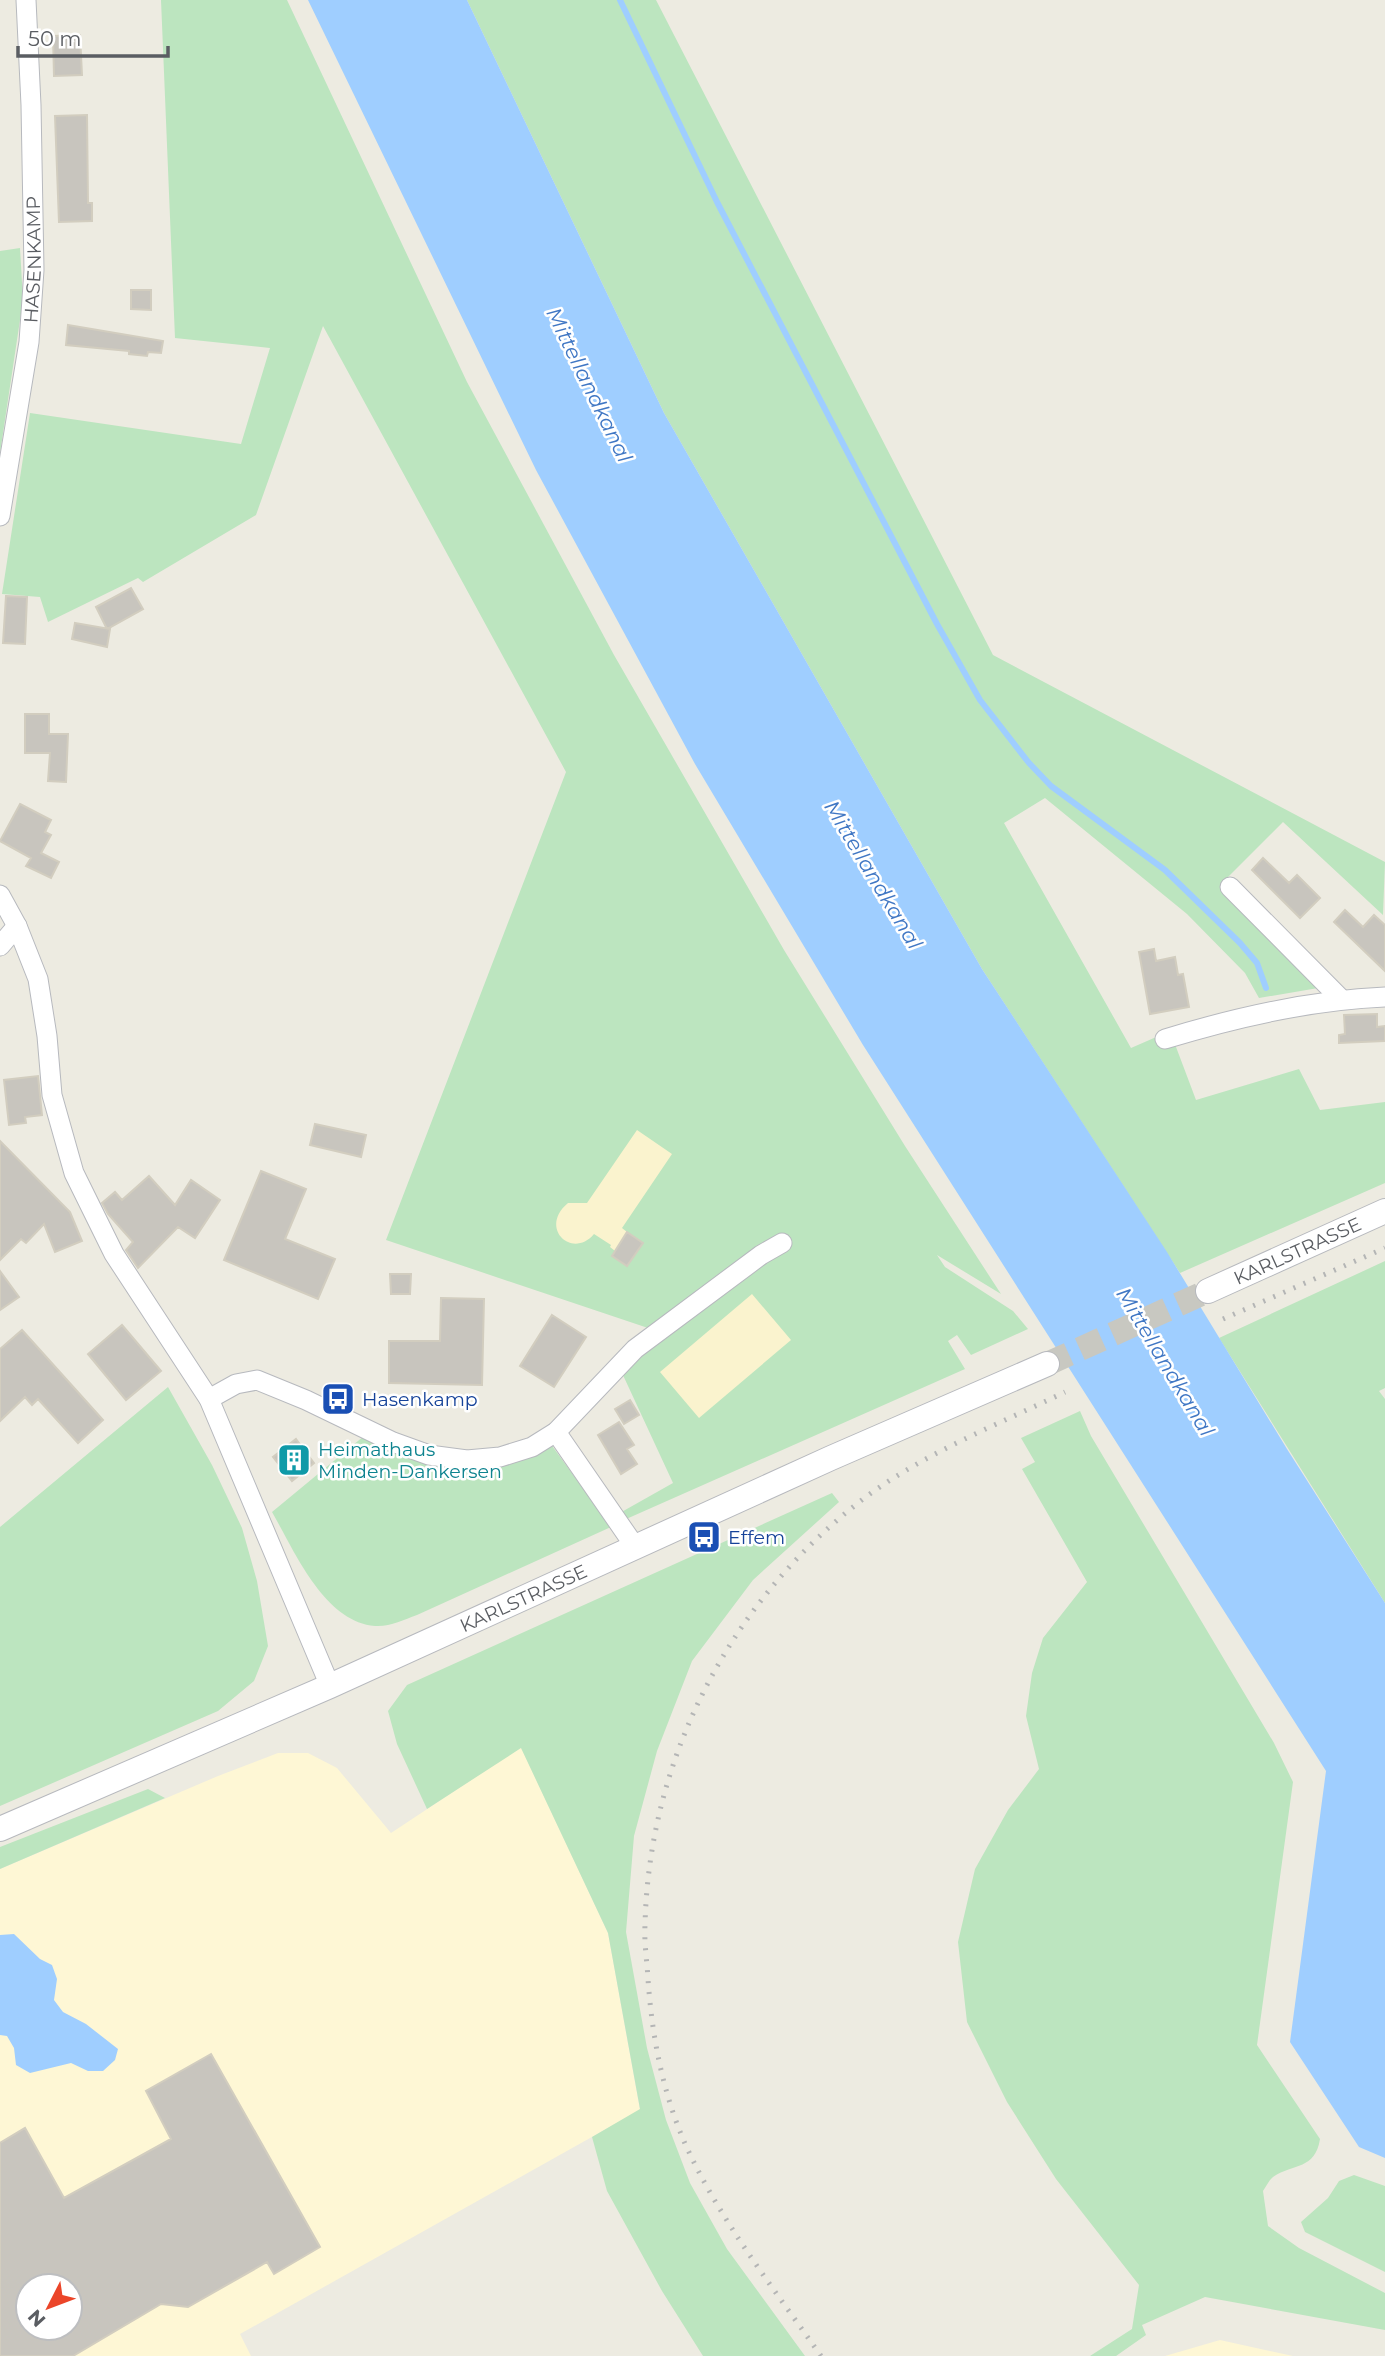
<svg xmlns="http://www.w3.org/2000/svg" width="1385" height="2356" viewBox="0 0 1385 2356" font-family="Montserrat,sans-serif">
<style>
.commercial{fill:#fef7d5;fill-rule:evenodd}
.green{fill:#bce5bf}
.sand{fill:#faf3ce}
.water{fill:#9fceff}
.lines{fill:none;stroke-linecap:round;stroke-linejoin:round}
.stream{stroke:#9fceff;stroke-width:6}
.building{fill:#c8c5be;stroke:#d2cdbf;stroke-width:2;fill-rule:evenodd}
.tertiary-tunnel{stroke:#c8c8c1;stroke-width:24;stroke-dasharray:24 12;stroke-linecap:butt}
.minor-casing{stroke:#b7b9be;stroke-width:21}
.tertiary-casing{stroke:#b7b9be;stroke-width:26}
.minor{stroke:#fff;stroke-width:19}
.tertiary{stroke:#fff;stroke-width:24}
.rail{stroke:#b4b5b5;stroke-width:5;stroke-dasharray:2 9;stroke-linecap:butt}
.labels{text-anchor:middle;stroke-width:5;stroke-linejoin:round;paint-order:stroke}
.street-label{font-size:19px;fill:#5a5d62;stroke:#fff}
.transit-label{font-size:19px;fill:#164399;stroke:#fff;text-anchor:start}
.culture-label{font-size:19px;fill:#0d838f;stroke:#fff;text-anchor:start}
.water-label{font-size:21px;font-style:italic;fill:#4077c4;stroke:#fff}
</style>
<rect width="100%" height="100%" fill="#edebe1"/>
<path class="commercial" d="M521,1747l87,186 32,177 -400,224 11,22h-251v-487l218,-93 60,-23h30l29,15 54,65zM28,2286h42v42h-42z
M1220,2340l73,16h-128z"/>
<path class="green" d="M161,0h126l180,382 147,273 170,295 121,196 96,148 -64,-39 8,12 68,44 15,18 -57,26 -14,-20 -9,6 17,28 -341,151 -6,-6 55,-31 -57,-123 32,-32 -262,-88 180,-468 -243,-446 -67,189 -113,67 -5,-4 -90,44 -8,-25 -38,-3 28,-181 211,31 29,-96 -95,-10z
M467,0h189l337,655 392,207 -2,53 -100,-93 -61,61 102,104 -65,11 -14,-25 -58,-59 -142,-116 -41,25 127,225 39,-17 26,69 103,-31 21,41 65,-8v81l-205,90 -198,-304 -318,-556z
M20,248l3,52 -23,153v-202z
M1385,1261v127l-6,3 6,8v204l-166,-265z
M168,1387l44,78 30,63 15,53 11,65 -14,35 -36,30 -218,95v-279z
M1080,1411l11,25 183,307 19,39 -36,263 63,94c-5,31 -26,24 -47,38 -4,3 -7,10 -10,14l5,35 31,22 86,45v37l-180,-33 -63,28 4,10 -30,21h-26l42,-27 7,-44 -83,-106 -49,-77 -40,-80 -9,-80 17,-73 33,-59 31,-41 -13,-53 6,-43 11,-35 44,-56 -65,-113 13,-7 -14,-24z
M364,1436l59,23 127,-16 61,84 -194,88c-14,5 -27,12 -42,11 -51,-4 -81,-76 -103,-114z
M832,1493l7,9 -86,78 -61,81 -35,90 -23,85 -8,96 21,116 19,72 24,63 37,66 78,107h-102l-41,-65 -55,-100 -15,-54 48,-28 -32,-176 -87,-185 -94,61 -30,-65 -9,-33 19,-26z
M148,1789l17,9 -165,71v-22z
M1354,2175l31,11v86l-80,-40 -4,-10 27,-24 11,-17z"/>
<path class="sand" d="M637,1130l35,24 -50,74 5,4 -12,19 -5,-4 1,-2 -17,-11c-22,26 -56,-6 -26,-31h19z
M752,1294l39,46 -92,78 -39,-46z"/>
<path class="water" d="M308,0h159l197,413 318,556 185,283 120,197 98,154v555l-26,-11 -69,-105 36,-271 -463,-726 -168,-281 -159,-294z
M14,1934l26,25 12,6 5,14 -3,21 9,12 23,12 32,25 -3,11 -12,11h-15l-17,-8 -41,10 -14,-8 -2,-17 -7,-12 -7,-1v-100z"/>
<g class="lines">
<path class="stream" d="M620,0l97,202 220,422 43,76 49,63 22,23 114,84 75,73 17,20 9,25"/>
</g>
<path class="building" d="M80,35l2,40 -28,1 -1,-40z
M87,115l1,88h4v18l-33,1 -4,-106z
M131,290h20v20l-20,-1z
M68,325l95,16 -2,12 -13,-1 -1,4 -18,-2v-3l-63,-6z
M131,588l12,21 -36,20 -11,-22z
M6,596l21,1 -2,47 -22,-1z
M75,623l35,6 -3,18 -35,-8z
M25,714h24v20h19l-2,48 -18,-1 2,-28h-25z
M20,804l31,16 -6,12 6,3 -10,18 18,9 -8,16 -25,-12 5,-8 -31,-17z
M1263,858l26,25 8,-8 23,23 -20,20 -48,-48z
M1345,910l18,17 11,-12 11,10v46l-51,-49z
M1154,949l2,12 19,-4 3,18 5,-1 6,33 -39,7 -11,-62z
M1377,1014v13l8,-1v15l-46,2v-8l6,-1 -1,-19z
M38,1076l4,39 -17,2 1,6 -17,2 -5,-45z
M315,1124l51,11 -5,22 -51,-12z
M0,1141l70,71 12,29 -27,11 -11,-28 -18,19 -5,-4 -21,21z
M261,1171l45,18 -21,50 50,20 -17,40 -94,-39z
M149,1176l26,29 16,-25 29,20 -25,38 -17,-11 -40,41 -12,-18 7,-8 -25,-28 -6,-11 13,-11 7,8z
M627,1232l16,11 -16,23 -15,-10z
M0,1271l19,26 -19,13z
M390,1274h21l-1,20h-19z
M441,1298l43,1 -2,86 -93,-2v-42h51z
M552,1315l34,22 -32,50 -34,-21z
M122,1325l39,46 -35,29 -38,-46z
M22,1330l81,90 -25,23 -40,-44 -6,6 -7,-8 -25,24v-72z
M630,1400l9,15 -15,9 -9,-15z
M619,1422l15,23 -7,4 10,15 -16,10 -23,-39z
M296,1439l18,24 -22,18 -19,-24z
M211,2054l109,193 -46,27 -7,-12 -79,45 -27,-3 -88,52h-73v-213l25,-15 39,70 107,-59 -25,-48zM28,2286h42v42h-42z"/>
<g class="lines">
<path class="tertiary-tunnel" d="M1047,1364l161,-73"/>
<defs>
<g id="minor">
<path id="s1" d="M0,516l29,-174 5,-72 -3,-165 -5,-105"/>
<path d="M1230,887l111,112"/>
<path d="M0,895l17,31 21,53 9,57 5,59 22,78 40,81 95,145 121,287"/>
<path d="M0,946l17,-20"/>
<path d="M1165,1039c72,-22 145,-39 220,-42"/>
<path d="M209,1399l27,-15 21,-4 49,20 87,42 36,13 38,5 33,-3 32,-10 24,-15 79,-83 126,-94 21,-12"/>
<path d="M556,1432l80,116"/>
</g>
<g id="tertiary">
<path id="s2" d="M1208,1291l177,-80"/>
<path id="s3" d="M0,1829l330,-143 501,-228 216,-94"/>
</g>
</defs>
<use href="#minor" class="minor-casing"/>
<use href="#tertiary" class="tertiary-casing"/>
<use href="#minor" class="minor"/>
<use href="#tertiary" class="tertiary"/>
<path class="rail" d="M1223,1319l162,-71
M821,2356c-47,-67 -99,-133 -134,-208 -24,-53 -35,-111 -39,-169 -1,-18 -4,-36 -3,-54 4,-165 83,-320 213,-422 61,-48 137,-77 207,-111"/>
</g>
<defs>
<symbol id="bus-square" viewBox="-11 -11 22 22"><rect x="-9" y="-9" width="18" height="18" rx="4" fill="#1a4fb4" stroke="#fff"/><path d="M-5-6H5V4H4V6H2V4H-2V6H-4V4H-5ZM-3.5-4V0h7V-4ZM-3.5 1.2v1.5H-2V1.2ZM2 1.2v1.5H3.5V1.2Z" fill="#fff"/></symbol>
<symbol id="building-square" viewBox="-11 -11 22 22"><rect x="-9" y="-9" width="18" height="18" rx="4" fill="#0f9aa8" stroke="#fff"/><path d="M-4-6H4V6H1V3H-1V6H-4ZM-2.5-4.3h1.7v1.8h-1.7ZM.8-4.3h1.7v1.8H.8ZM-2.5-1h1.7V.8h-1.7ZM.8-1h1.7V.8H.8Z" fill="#fff"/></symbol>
</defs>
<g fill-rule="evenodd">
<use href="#bus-square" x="319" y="1380" width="38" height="38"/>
<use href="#building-square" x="275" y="1441" width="38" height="38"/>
<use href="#bus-square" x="685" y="1518" width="38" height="38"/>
</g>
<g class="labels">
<g class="street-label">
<text dy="7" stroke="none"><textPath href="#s1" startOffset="259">HASENKAMP</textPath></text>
<text dy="7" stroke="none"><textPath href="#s2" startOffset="98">KARLSTRASSE</textPath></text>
<text dy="7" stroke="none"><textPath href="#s3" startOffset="572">KARLSTRASSE</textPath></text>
</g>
<g class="transit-label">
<text x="362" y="1406">Hasenkamp</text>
<text x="728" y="1544">Effem</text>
</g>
<g class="culture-label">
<text x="318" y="1456">Heimathaus<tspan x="318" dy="22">Minden-Dankersen</tspan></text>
</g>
<g class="water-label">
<text transform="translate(589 385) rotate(64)" y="7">Mittellandkanal</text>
<text transform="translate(873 875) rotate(59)" y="7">Mittellandkanal</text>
<text transform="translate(1165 1362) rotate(59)" y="7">Mittellandkanal</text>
</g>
</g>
<g transform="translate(49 2307) rotate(228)"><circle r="33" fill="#ffffff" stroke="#bdbec0" stroke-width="2"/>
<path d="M0-5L12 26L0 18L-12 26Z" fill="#eb4529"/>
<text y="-10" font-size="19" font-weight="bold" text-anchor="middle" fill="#5a5d62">N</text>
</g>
<path d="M18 46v10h150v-10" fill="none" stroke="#5a5d62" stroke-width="3.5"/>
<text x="28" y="46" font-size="21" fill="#5a5d62" stroke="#ffffff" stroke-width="5" paint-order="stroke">50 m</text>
</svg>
